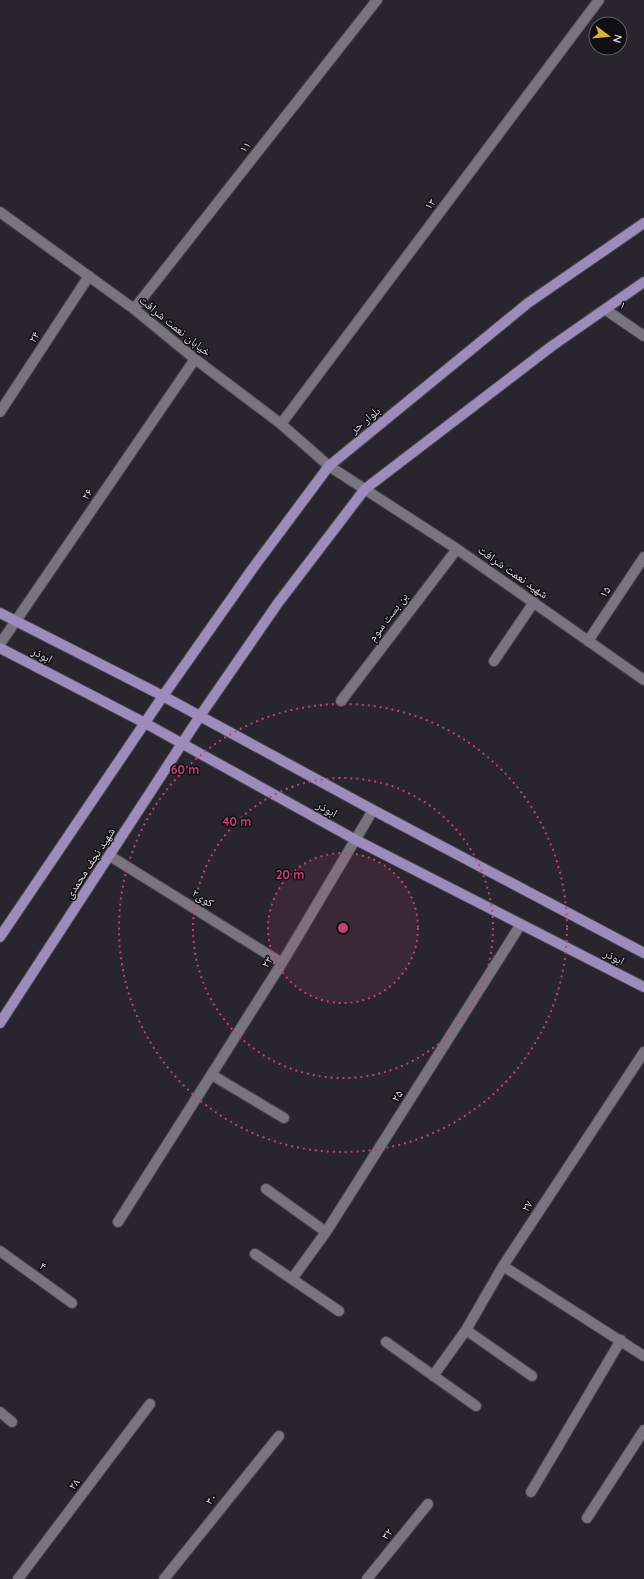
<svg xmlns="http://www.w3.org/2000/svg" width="644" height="1579" viewBox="0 0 644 1579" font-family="Quicksand,'Noto Naskh Arabic',sans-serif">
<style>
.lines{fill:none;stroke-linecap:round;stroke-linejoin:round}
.minor-casing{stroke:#46434a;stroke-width:12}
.major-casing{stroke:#46434a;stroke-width:12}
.minor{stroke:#787580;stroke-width:10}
.major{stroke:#9c8bbb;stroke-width:10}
.ring{fill:none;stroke:#c73f75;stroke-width:2;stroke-dasharray:2 4}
.labels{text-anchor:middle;stroke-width:3;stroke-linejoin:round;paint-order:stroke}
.street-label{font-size:12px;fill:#dbd9df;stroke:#100f13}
.centre{fill:#c73f75;stroke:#100f13;stroke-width:2}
.ring-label{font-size:12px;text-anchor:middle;font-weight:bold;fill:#c73f75;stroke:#100f13;stroke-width:3;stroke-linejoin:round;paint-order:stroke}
</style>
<rect width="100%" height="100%" fill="#28252e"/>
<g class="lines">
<defs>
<path id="minor" d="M0,212l134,97 61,50 86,65 48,42 128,83 187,131
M134,309l243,-309
M606,310l38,26
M0,412l89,-136
M281,424l318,-424
M588,641l56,-84
M0,644l195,-285
M494,661l40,-59
M341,701l116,-152
M110,856l172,107
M212,1075l72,43
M266,1189l60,43
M118,1222l164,-259 91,-153
M0,1251l72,52
M255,1254l84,57
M503,1266l141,90
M292,1279l34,-47 195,-308
M466,1330l66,46
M386,1342l90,64
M433,1376l33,-46 37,-64 141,-214
M0,1412l12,10
M531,1492l90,-152
M587,1518l57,-88
M18,1579l132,-175
M164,1579l115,-143
M367,1579l61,-75"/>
<path id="major" d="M0,613l163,83 210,114 271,143
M0,648l145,75 211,117 288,147
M0,937l163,-241 90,-128 76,-102 199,-163 116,-80
M0,1023l200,-307 78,-113 87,-114 187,-143 92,-64"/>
</defs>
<use href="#minor" class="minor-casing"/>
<use href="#major" class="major-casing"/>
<use href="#minor" class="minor"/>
<use href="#major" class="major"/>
</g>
<circle cx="343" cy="928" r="75" fill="#c73f75" fill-opacity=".12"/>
<g class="ring">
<circle cx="343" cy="928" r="75"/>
<circle cx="343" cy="928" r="150"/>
<circle cx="343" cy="928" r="224"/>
</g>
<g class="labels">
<g class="street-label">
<text transform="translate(245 147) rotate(-52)" y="4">۱۱</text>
<text transform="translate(430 204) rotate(-53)" y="4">۱۳</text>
<text transform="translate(623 305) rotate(35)" y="4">۱</text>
<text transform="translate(175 326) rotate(39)" y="4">خیابان نعمت شرافت</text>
<text transform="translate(34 337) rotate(-57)" y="4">۲۴</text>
<text transform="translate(365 420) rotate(-39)" y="4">بلوار حر</text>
<text transform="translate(87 494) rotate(-56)" y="4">۲۶</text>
<text transform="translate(513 572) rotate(35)" y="4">شهید نعمت شرافت</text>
<text transform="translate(605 592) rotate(-56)" y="4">۱۵</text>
<text transform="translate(388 617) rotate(-53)" y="4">بن بست سوم</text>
<text transform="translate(42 655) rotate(27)" y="4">ابوذر</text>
<text transform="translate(327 809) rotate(29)" y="4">ابوذر</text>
<text transform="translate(90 863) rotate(-57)" y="4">شهید نجف محمدی</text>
<text transform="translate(203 898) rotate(32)" y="4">کوی۲</text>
<text transform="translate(614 957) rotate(27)" y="4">ابوذر</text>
<text transform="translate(267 962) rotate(-58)" y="4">۲۳</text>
<text transform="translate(397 1096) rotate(-58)" y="4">۲۵</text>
<text transform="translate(527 1206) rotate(-57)" y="4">۲۷</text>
<text transform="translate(43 1266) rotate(36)" y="4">۴</text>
<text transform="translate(74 1484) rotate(-53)" y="4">۲۸</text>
<text transform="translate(211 1499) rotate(-51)" y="4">۳۰</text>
<text transform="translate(387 1534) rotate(-51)" y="4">۳۲</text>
</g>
</g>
<circle cx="343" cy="928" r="6" class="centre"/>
<g class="ring-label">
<text x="185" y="774">60 m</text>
<text x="237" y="826">40 m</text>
<text x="290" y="879">20 m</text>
</g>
<g transform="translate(608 36) rotate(106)"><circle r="19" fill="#100f13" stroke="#616065"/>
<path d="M0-3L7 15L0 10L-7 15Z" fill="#dbb233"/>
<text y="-6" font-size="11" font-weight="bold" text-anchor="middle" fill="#dbd9df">N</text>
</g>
</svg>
